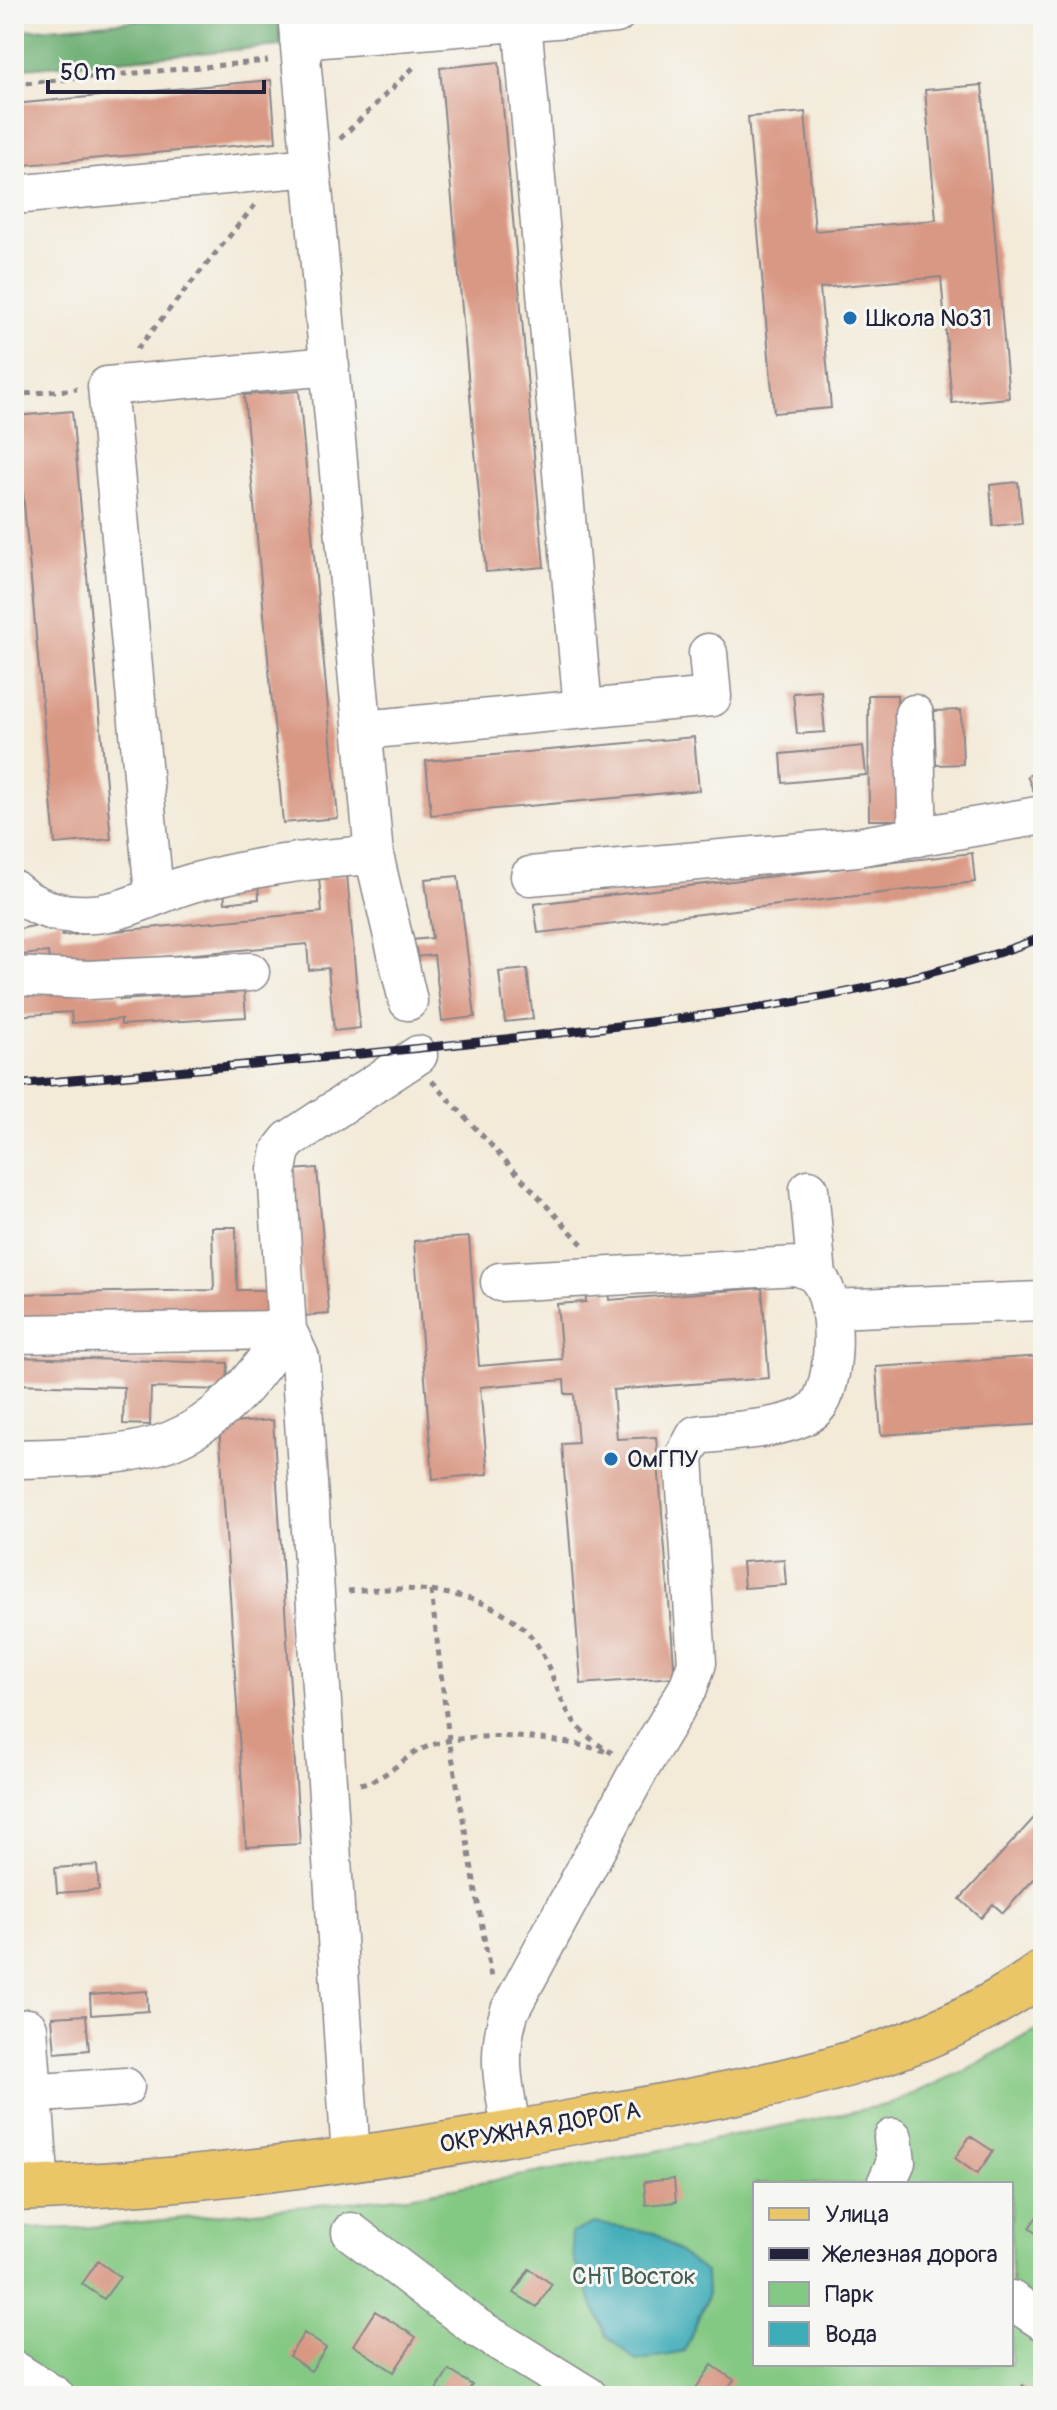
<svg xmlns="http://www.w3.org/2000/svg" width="1057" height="2410" viewBox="0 0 1057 2410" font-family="Pangolin,sans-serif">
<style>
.green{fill:#84c983;stroke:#53765f;stroke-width:2;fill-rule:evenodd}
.forest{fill:#6bad71;stroke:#466856;stroke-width:2}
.water{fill:#3cacb7;stroke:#2f6779;stroke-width:2}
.building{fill:#d99884}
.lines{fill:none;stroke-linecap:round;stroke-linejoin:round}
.minor-casing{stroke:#8a868a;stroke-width:41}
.major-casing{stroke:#8a868a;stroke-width:47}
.path{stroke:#8a868a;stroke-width:5;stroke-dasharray:6 6;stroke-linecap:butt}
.minor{stroke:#fff;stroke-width:38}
.major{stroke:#eac669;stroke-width:44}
.rail-casing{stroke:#22223b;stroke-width:9}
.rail{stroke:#f6f6f2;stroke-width:6;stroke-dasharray:18;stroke-linecap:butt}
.poi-dot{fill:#1f6fb2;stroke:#f6f6f2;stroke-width:3}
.labels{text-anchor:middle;stroke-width:6;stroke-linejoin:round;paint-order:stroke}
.poi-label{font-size:24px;fill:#22223b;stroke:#f6f6f2;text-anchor:start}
.street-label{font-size:24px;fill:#22223b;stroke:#f6f6f2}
.park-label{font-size:24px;fill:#445c54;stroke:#f6f6f2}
</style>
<rect width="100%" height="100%" fill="#f6f6f2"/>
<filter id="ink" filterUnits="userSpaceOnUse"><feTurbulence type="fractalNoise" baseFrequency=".0125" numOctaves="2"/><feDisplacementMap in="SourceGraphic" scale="16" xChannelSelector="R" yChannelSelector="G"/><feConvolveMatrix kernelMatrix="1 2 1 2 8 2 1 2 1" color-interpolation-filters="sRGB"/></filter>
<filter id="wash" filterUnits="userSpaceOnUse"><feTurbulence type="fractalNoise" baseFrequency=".006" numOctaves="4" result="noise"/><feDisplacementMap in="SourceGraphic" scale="32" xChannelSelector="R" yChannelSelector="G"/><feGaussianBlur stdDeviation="1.8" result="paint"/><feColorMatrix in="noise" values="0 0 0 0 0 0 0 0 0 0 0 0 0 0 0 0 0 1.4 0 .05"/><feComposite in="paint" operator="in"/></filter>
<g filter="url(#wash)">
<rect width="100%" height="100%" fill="#f3ead8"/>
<path class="green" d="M1043,2026v370h-1029v-167l68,-1 327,-32 269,-49 212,-43 74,-33zM755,2184h256v180h-256z"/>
<path class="forest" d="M217,14h62l2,32 -267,23v-38z"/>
<path class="water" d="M594,2223l61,10 51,40 1,24 -23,55 -48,9 -29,-25 -33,-75 -3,-28z"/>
<g id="blocks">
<path class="building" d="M499,62l45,505 -58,5 -46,-504z
M271,80l5,62 -262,24v-62z
M982,85l27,313 -57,5 -11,-126 -121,11 11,120 -57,5 -26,-296 57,-5 10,119 121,-11 -11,-130z
M299,391l39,427 -55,5 -39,-428z
M72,411l39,428 -56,5 -39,-428z
M1018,482l4,41 -29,3 -3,-41z
M821,691l4,41 -28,2 -4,-41z
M868,695h29l1,125h-29z
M961,710l2,54 -27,1 -2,-54z
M694,737l5,53 -268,25 -5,-54z
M863,746l3,29 -83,8 -2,-29z
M1043,770v27l-6,2 -10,-23z
M972,853l3,29 -437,51 -4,-29z
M347,874l13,154 -26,3 -6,-63 -19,2 -2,-26 -257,23 -2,-15 -26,3 -3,-26 42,-9 1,16 260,-24 -3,-35z
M458,876l17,141 -33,4 -8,-66 -20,2 -2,-17 20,-2 -7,-59z
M258,882l1,17 -34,4 -1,-18z
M527,969l6,50 -28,3 -6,-50z
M14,990l105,4 1,6 124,-8 2,25 -125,8v-6l-49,4 -1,-11 -57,4z
M317,1168l12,146 -24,2 -12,-146z
M212,1227h24l1,63h33v28l-256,5v-29l200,-4z
M469,1237l10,129 83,-7 -5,-55 29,-2 -1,-12 23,-1 1,11 153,-12 7,90 -156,12 4,49 39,-2 19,240 -94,7 -19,-240 16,-1 -4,-49h-9l-1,-14 -84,7 8,87 -55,5 -19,-238z
M1043,1356v68l-162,11 -5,-68z
M14,1357l214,6 -1,27 -76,-2 -1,37 -27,-1 1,-37 -110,-3z
M273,1420l27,424 -54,3 -27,-423z
M784,1559l2,26 -42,3 -2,-26z
M1043,1808v61l-40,44 -10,-9 -12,14 -21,-19z
M97,1865l2,25 -42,3 -2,-25z
M147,1991l1,20 -57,4 -1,-20z
M86,2015l3,35 -34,3 -3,-36z
M970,2136l23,15 -16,23 -22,-16z
M674,2179l2,23 -30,3 -2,-23z
M1043,2208v30l-14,-10z
M98,2261l22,16 -16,22 -22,-15z
M529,2269l23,15 -15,23 -23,-14z
M375,2311l41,26 -22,35 -41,-27z
M304,2333l22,15 -15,23 -22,-15z
M712,2365l22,15 -11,16h-15l-12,-8z
M449,2370l23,15 -7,11 -30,-3z
M1023,2385l15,11h-22z"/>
</g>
</g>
<g filter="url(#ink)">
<use href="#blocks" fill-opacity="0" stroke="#8a868a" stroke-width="2"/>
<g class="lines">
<defs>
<path id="minor" d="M297,14l77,841 34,146
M522,21l61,688
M299,40l317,-26
M14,195l297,-28
M914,714l4,123
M363,730l349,-33 -4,-44
M530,876l327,-29 186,-32
M14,890c22,20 49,26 79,24 34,-2 67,-22 99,-31 63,-17 118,-24 182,-28
M154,894l-47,-508 223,-20
M14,976l74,4 162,-8
M809,1189l8,87
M500,1282l297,-16c6,3 17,6 21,12 21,24 19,108 -2,130 -21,22 -89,23 -120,27l-12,22 13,206 -9,25 -49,82 -129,240c-15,46 -6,77 2,123
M831,1309l212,-8
M14,1334l273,-4c-82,124 -132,126 -273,129
M28,2028l12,160
M14,2095l111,-8
M351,2158l-51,-800 -13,-28 -10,-160 4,-20 8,-10 129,-85
M886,2184l10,-22 -3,-24
M351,2232l125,95 112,69
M1011,2300l32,21
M14,2370l41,26"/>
<path id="major" d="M14,2189c189,-5 380,-34 565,-68 158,-29 331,-52 464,-149"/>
</defs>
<use href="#minor" class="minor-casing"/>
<use href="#major" class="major-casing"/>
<path class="path" d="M14,84l254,-23
M340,139l76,-74
M137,349l118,-144
M14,395l63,-6
M432,1081l150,163
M348,1591c65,-6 164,-3 196,66 21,46 20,68 68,96
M431,1591l18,148 42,238
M360,1784c24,-4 37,-21 58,-33 45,-24 138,-14 187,0"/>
<use href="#minor" class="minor"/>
<use href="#major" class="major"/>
<defs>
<path id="rail" d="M14,1085c187,-16 374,-32 561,-54 158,-18 318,-37 468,-94"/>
</defs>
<use href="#rail" class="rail-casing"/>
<use href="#rail" class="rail"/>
</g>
</g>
<g class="poi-dot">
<circle cx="850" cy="318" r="8"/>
<circle cx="611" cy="1459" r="8"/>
</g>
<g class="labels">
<g class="poi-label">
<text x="866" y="326">Школа №31</text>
<text x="627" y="1467">ОмГПУ</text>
</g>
<g class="street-label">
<text transform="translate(540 2127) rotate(-10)" y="8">ОКРУЖНАЯ ДОРОГА</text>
</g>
<g class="park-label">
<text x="634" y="2284">СНТ Восток</text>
</g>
</g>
<rect width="1057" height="2410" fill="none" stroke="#f6f6f2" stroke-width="48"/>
<rect x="753" y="2182" width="260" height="184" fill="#f6f6f2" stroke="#a1a1a9" stroke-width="2"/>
<rect x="769" y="2208" width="40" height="12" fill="#eac669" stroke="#a1a1a9" stroke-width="2"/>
<text x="825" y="2222" font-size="24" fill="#22223b">Улица</text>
<rect x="769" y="2248" width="40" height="12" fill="#22223b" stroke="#a1a1a9" stroke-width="2"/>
<text x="825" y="2262" font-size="24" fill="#22223b">Железная дорога</text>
<rect x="769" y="2282" width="40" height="24" fill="#84c983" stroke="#a1a1a9" stroke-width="2"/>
<text x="825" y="2302" font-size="24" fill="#22223b">Парк</text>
<rect x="769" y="2322" width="40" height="24" fill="#3cacb7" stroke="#a1a1a9" stroke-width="2"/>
<text x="825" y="2342" font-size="24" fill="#22223b">Вода</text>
<path d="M48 80v12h216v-12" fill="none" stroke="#22223b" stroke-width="4"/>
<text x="60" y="80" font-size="24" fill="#22223b" stroke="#f6f6f2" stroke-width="6" paint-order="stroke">50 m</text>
</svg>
